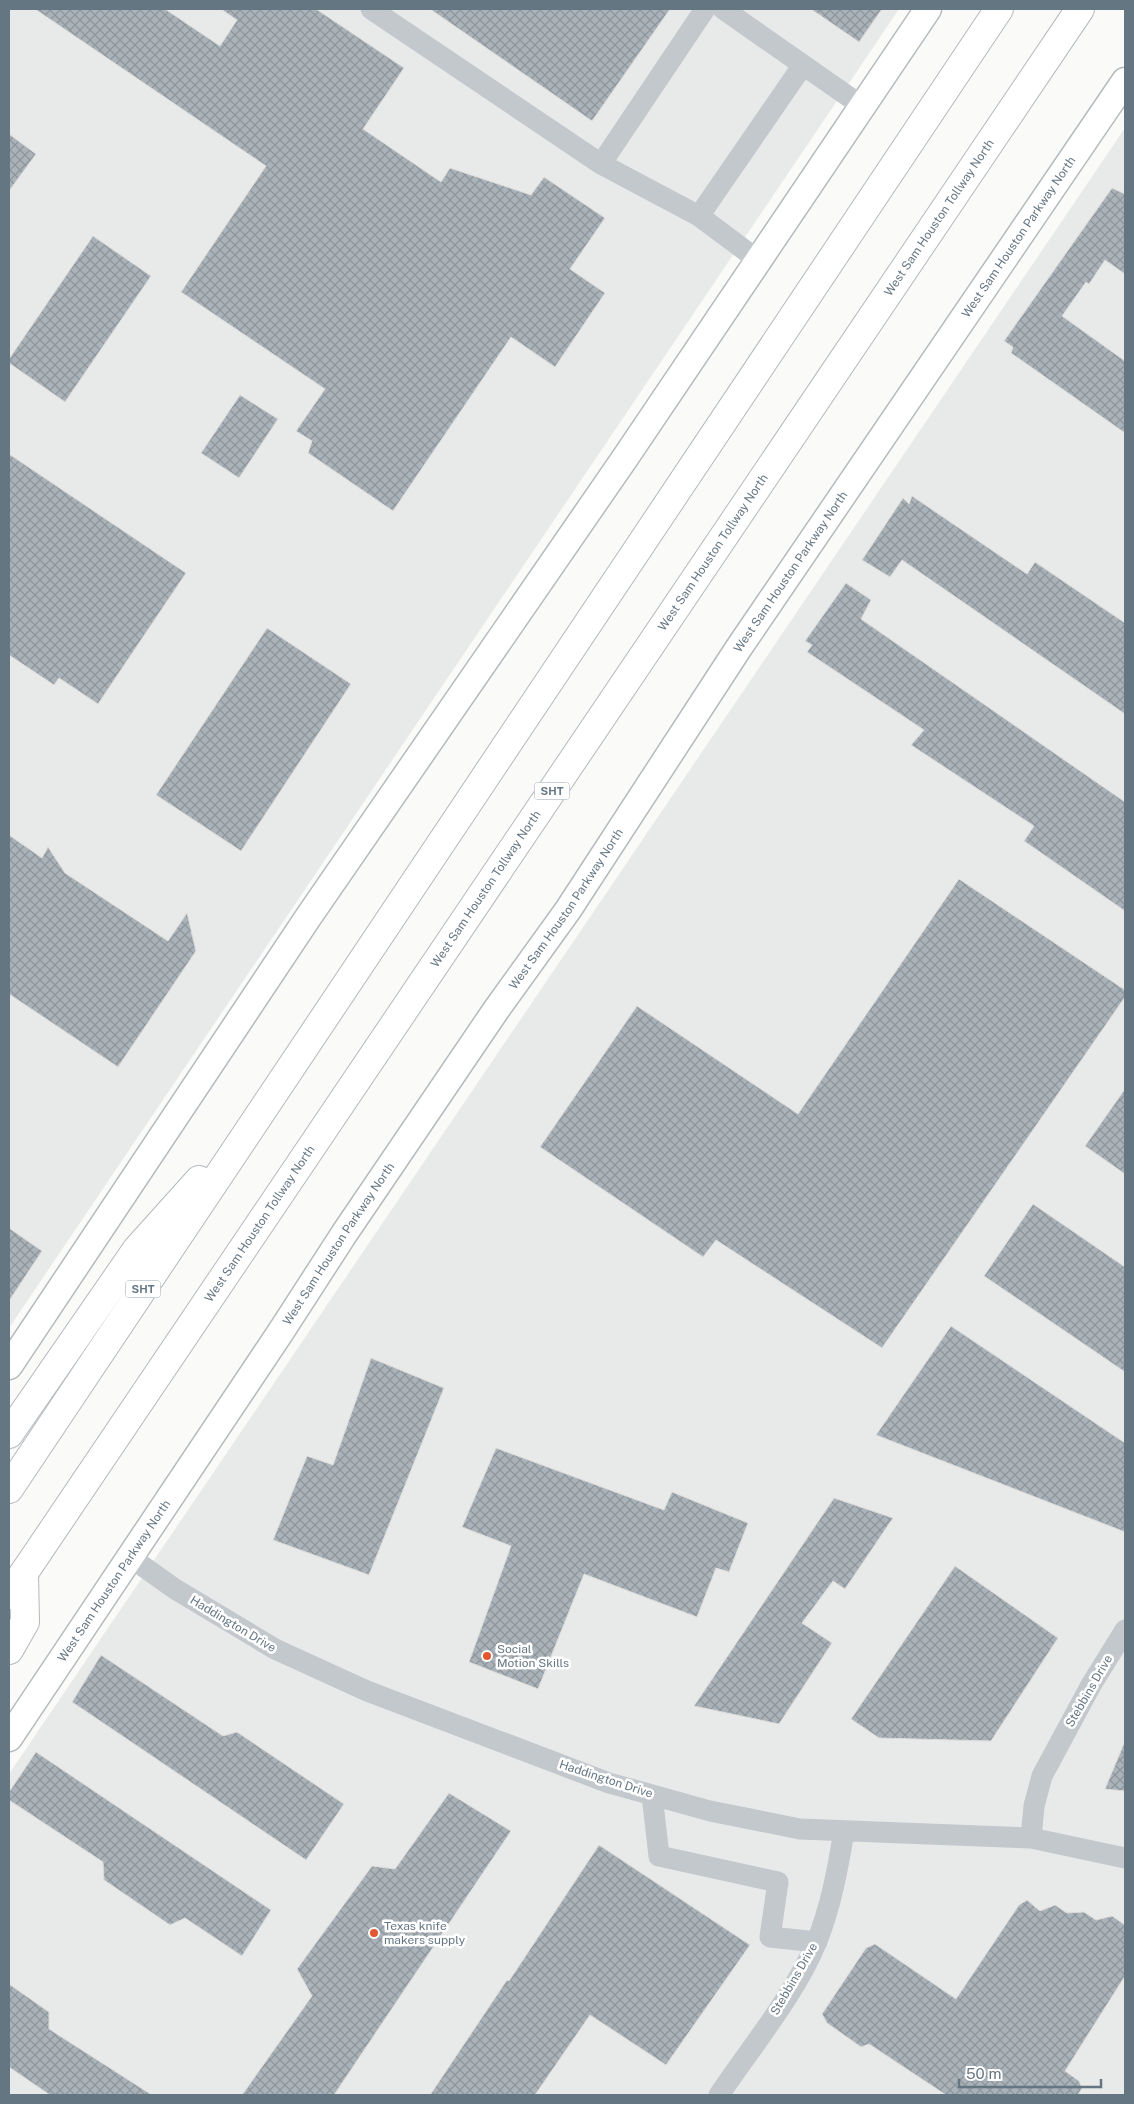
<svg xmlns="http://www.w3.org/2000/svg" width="1134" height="2104" viewBox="0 0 1134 2104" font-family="'Public Sans',sans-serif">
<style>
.built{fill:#e8e9e9}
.building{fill:url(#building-cross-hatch);stroke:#dcdcda}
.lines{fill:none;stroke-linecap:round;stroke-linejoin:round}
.major-casing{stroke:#b5babe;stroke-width:29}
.highway-casing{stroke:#b4b9bd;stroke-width:30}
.minor{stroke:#c3c8cc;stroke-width:21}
.major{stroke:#fff;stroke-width:26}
.highway{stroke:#fff;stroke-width:28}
.poi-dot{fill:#e4572e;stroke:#fff;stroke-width:2}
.labels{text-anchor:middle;stroke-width:5;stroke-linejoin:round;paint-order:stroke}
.shield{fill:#fff;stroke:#939fa8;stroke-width:1}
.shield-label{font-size:11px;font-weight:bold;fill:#657683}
.street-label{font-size:12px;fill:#657683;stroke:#fff}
.poi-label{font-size:12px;fill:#657683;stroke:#fff;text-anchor:start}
</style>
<defs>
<pattern id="building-cross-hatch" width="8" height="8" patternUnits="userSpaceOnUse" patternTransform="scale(1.25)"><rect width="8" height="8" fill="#aab3b9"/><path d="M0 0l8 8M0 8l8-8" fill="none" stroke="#8e969c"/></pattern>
</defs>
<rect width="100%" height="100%" fill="#fafaf8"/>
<path class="built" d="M9,9h890l-890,1319z
M1125,128v1967h-1116v-321z"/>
<path class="building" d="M35,9h130l55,37 17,-26 -16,-11h95l88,59 -41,61 78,53 9,-14 81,27 13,-18 61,41 -35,51 35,24 -50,74 -44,-30 -118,174 -85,-58 4,-12 -16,-10 29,-42 -144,-97 85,-126z
M430,9h240l-78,112z
M811,9h71l-23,33z
M9,134l27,20 -27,37z
M1112,188l13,6v80l-20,-14 -16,24 -3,-2 -24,34 63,45v72l-114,-80 2,-6 -9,-6z
M93,236l58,40 -86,126 -56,-39v-4z
M240,395l38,24 -39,59 -38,-25z
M9,454l177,119 -88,131 -39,-26 -5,7 -45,-30z
M912,496l115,78 8,-12 90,61v91l-223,-154 -12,17 -28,-17 41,-62 6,6z
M846,583l25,17 -10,19 264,183v109l-101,-70 10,-15 -123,-81 13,-15 -117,-78 5,-7 -7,-4z
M267,628l84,56 -110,167 -85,-56z
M9,835l33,23 6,-11 17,26 103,68 19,-28 9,38 -78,116 -109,-73z
M959,879l166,111v7l-243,351 -166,-108 -13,17 -163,-110 97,-141 161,108z
M1125,1089v85l-40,-28z
M1033,1204l92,63v105l-141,-96z
M9,1228l33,23 -33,50z
M951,1326l174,117v89l-249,-97z
M371,1358l73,30 -75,187 -96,-35 34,-84 26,9z
M496,1448l168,62 8,-18 76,31 -19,49 -13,-4 -19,49 -113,-43 -46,115 -69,-27 42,-116 -49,-19z
M834,1498l59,20 -48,71 -12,-8 -31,42 30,20 -53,81 -85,-18z
M955,1566l103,72 -67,103 -112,-3 -28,-19z
M101,1655l122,81 14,-4 107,72 -38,56 -234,-158z
M1125,1741v50l-20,-2z
M36,1752l235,158 -29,46 -57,-38 -15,7 -66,-45 -1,-18 -94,-62v-8z
M449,1793l62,38 -177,264h-92l70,-99 -15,-27 75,-103 23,3z
M599,1845l151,100 -84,120 -76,-50 -55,80h-105l77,-115 2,1z
M1027,1900l13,11 15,-6 12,8 17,-1 12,8 16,-4 13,9v51l-60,95 14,10 3,7 -4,7h-132l-77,-51 -8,3 -34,-24 -5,-9 44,-66 9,-4 81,55 63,-94z
M9,1984l40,28v17l103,66h-102l-41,-28z"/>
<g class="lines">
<defs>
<g id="major">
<path d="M9,1366l300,-450 316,-458 303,-449"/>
<path id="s1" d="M9,1738l271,-405 64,-99 152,-224 72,-100 170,-261 387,-568"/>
</g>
<g id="highway">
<path d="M9,1434l128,-185 62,-69"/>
<path d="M9,1489l990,-1480"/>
<path id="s2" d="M9,1595l1071,-1586"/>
<path d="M9,1650l16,-28 -1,-49"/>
</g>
</defs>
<use href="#major" class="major-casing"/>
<use href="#highway" class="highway-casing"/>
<path class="minor" d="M371,9l230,155 98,52 59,44
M723,9l139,97
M601,164l104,-155
M699,216l104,-151
M130,1557l45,32 100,60 92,42 242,92 101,28 90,18 231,9 94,20
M652,1795l7,61 119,26 -8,55 47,5
M1031,1838l3,-32 8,-30 49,-91 34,-55
M719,2095c32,-48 76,-100 98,-154 14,-35 21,-73 27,-110"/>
<use href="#major" class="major"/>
<use href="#highway" class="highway"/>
</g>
<g class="poi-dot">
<circle cx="487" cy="1656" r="5"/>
<circle cx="374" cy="1933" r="5"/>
</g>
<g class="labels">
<g class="shield">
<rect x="534.5" y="782.5" width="35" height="17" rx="4"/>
<rect x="125.5" y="1280.5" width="35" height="17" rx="4"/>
</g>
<g class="shield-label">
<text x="552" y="795">SHT</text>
<text x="143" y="1293">SHT</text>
</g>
<g class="street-label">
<text dy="4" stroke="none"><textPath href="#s2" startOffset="1662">West Sam Houston Tollway North</textPath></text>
<text dy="4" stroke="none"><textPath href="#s1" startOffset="1809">West Sam Houston Parkway North</textPath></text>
<text dy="4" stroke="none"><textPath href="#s2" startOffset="1258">West Sam Houston Tollway North</textPath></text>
<text dy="4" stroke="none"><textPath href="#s1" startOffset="1404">West Sam Houston Parkway North</textPath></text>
<text dy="4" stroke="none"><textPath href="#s2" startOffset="852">West Sam Houston Tollway North</textPath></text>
<text dy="4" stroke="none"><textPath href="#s1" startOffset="999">West Sam Houston Parkway North</textPath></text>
<text dy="4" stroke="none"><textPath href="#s2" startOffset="448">West Sam Houston Tollway North</textPath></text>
<text dy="4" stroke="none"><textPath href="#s1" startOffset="594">West Sam Houston Parkway North</textPath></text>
<text dy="4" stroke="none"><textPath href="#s1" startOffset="189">West Sam Houston Parkway North</textPath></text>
<text transform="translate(233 1624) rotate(31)" y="4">Haddington Drive</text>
<text transform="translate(1089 1691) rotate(-60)" y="4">Stebbins Drive</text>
<text transform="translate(606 1779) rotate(18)" y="4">Haddington Drive</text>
<text transform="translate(794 1979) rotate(-60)" y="4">Stebbins Drive</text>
</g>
<g class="poi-label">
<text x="497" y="1653">Social<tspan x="497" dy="14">Motion Skills</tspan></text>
<text x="384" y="1930">Texas knife<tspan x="384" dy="14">makers supply</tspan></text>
</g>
</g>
<rect width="1134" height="2104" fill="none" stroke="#657683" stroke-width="20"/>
<path d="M959 2079v8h142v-8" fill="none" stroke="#657683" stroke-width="2.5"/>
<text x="966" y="2079" font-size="15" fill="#657683" stroke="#ffffff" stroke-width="4" paint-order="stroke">50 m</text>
</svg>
